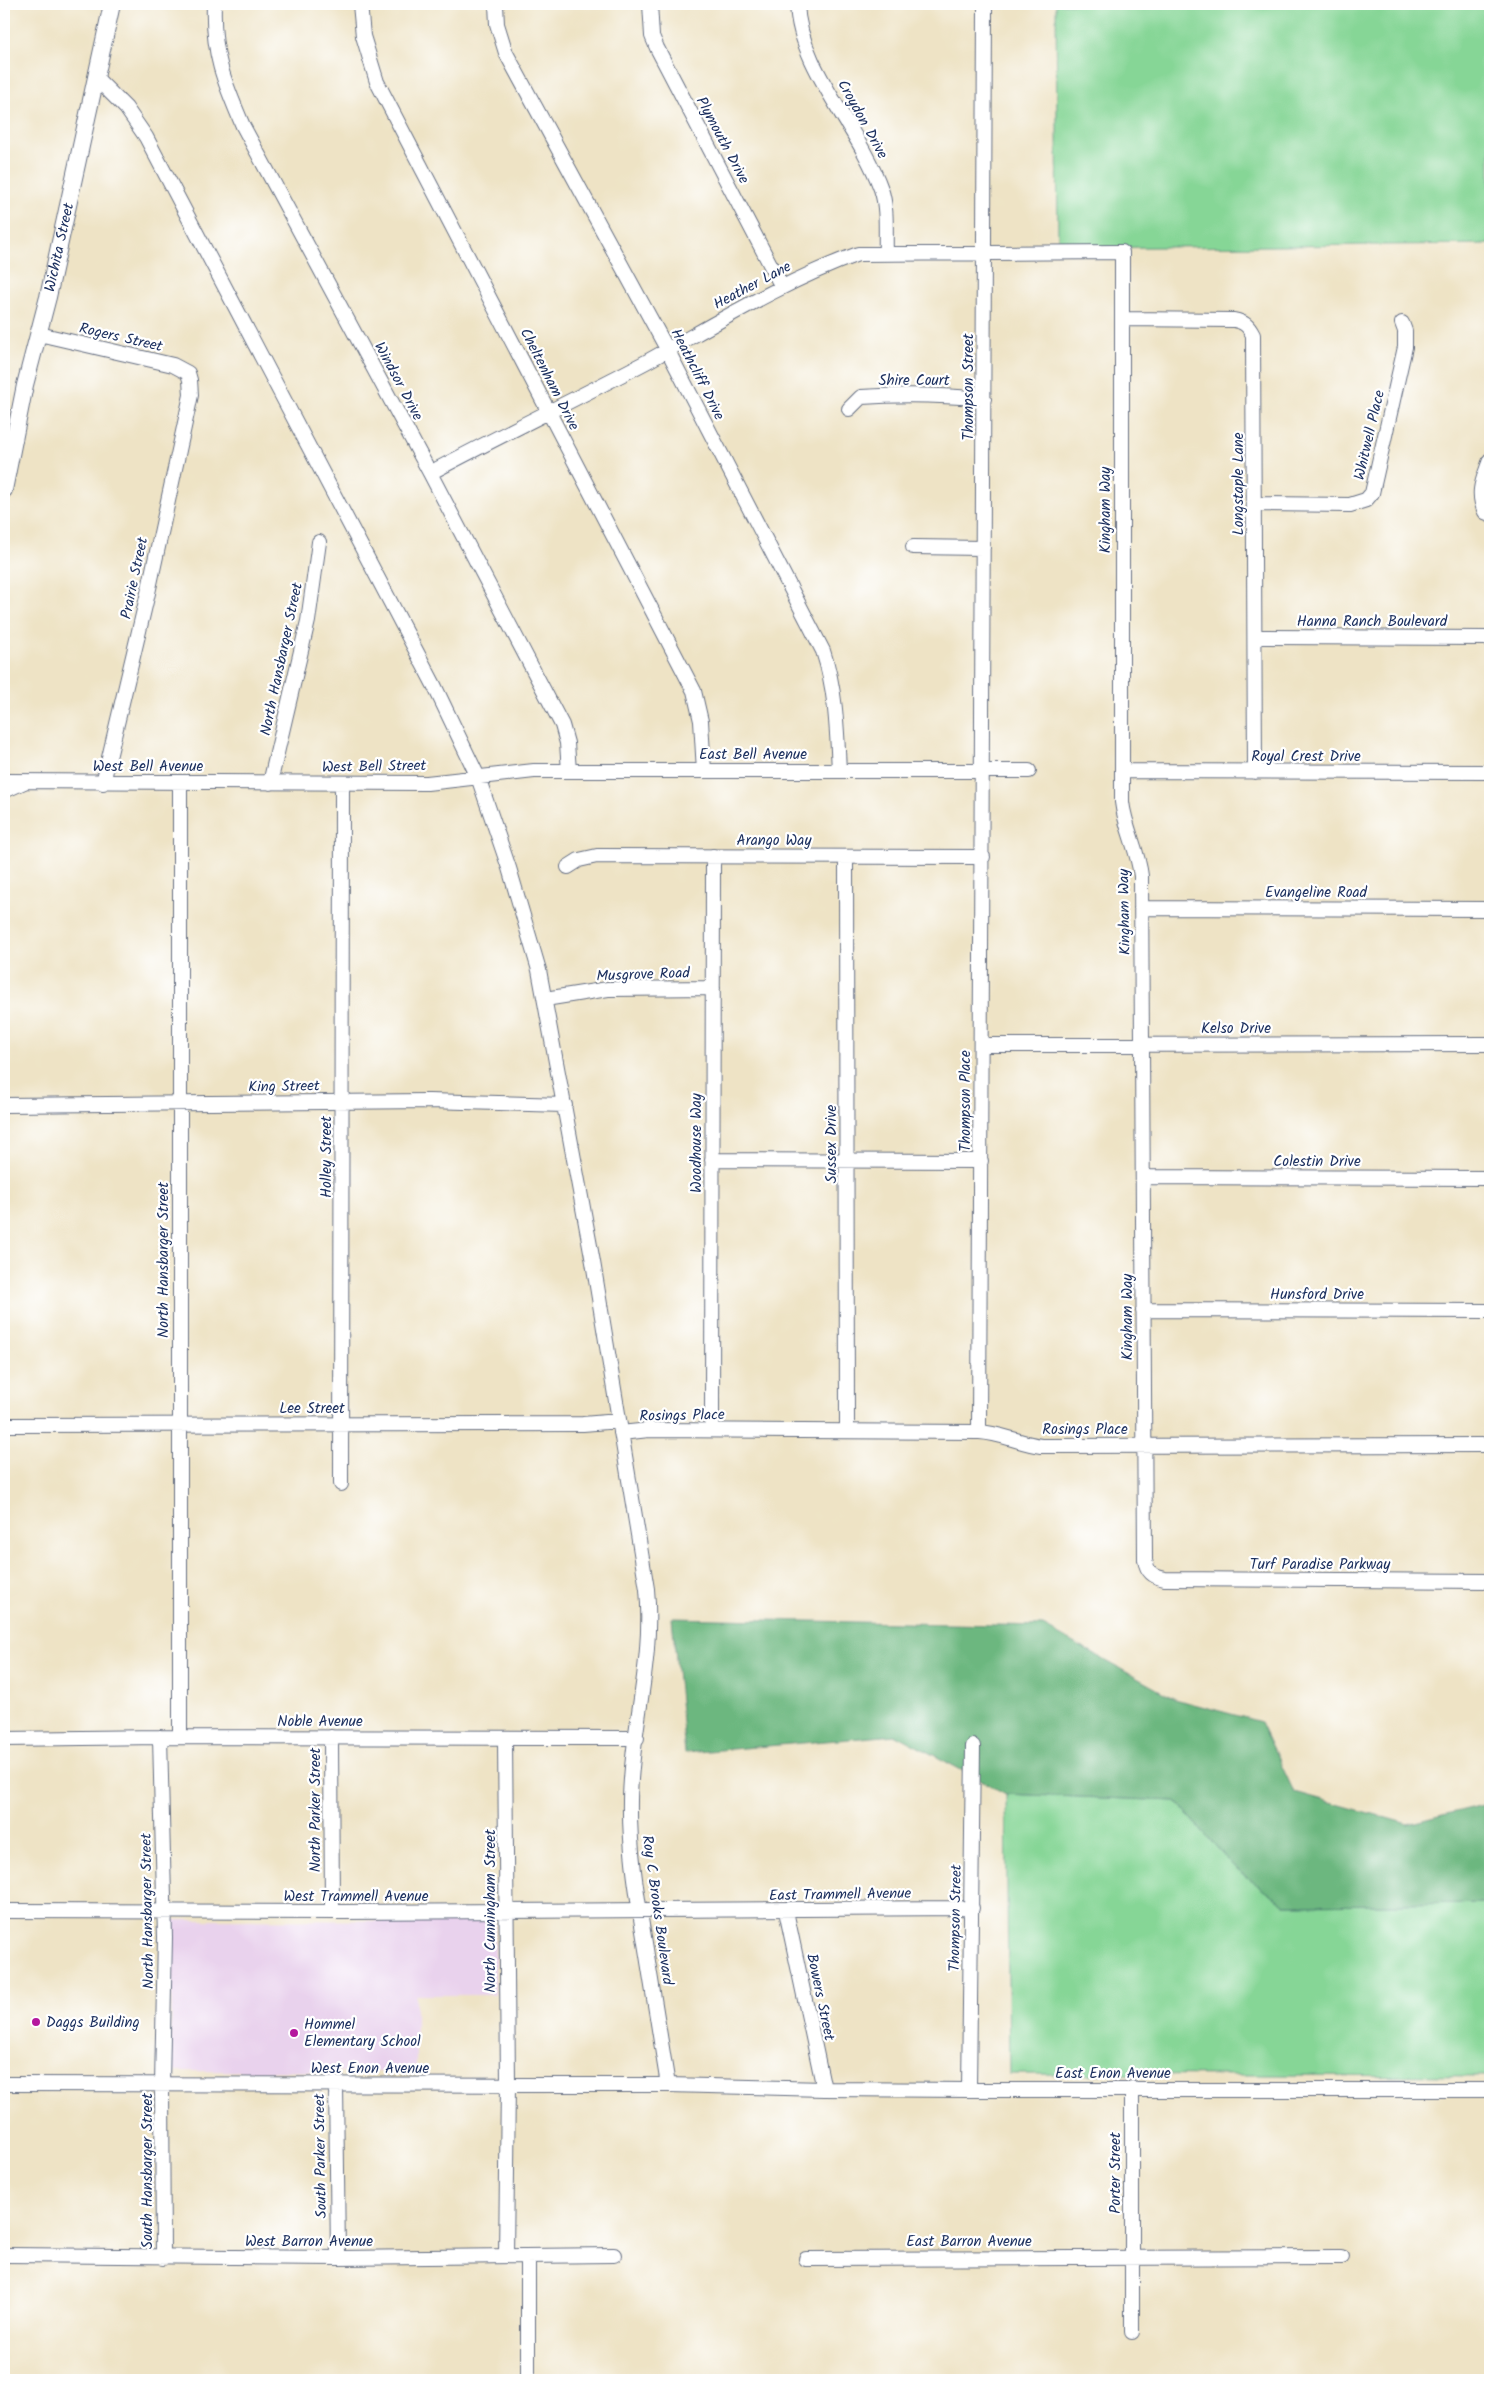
<svg xmlns="http://www.w3.org/2000/svg" width="1494" height="2384" viewBox="0 0 1494 2384" font-family="Kalam,sans-serif">
<style>
.built{fill:#e9d2ed}
.green{fill:#86d696;stroke:#50827a}
.forest{fill:#6cb77f;stroke:#44736e}
.lines{fill:none;stroke-linecap:round;stroke-linejoin:round}
.minor-casing{stroke:#656e82;stroke-width:16}
.major-casing{stroke:#656e82;stroke-width:18}
.minor{stroke:#fff;stroke-width:14}
.major{stroke:#fff;stroke-width:16}
.poi-dot{fill:#b5179e;stroke:#fff;stroke-width:2}
.labels{text-anchor:middle;stroke-width:4.5;stroke-linejoin:round;paint-order:stroke}
.street-label{font-size:15px;fill:#1b2f5e;stroke:#fff}
.poi-label{font-size:15px;fill:#1b2f5e;stroke:#fff;text-anchor:start}
</style>
<rect width="100%" height="100%" fill="#fff"/>
<filter id="ink" filterUnits="userSpaceOnUse"><feTurbulence type="fractalNoise" baseFrequency=".02" numOctaves="2"/><feDisplacementMap in="SourceGraphic" scale="10" xChannelSelector="R" yChannelSelector="G"/><feConvolveMatrix kernelMatrix="1 2 1 2 8 2 1 2 1" color-interpolation-filters="sRGB"/></filter>
<filter id="wash" filterUnits="userSpaceOnUse"><feTurbulence type="fractalNoise" baseFrequency=".0096" numOctaves="4" result="noise"/><feDisplacementMap in="SourceGraphic" scale="20" xChannelSelector="R" yChannelSelector="G"/><feGaussianBlur stdDeviation="1.12" result="paint"/><feColorMatrix in="noise" values="0 0 0 0 0 0 0 0 0 0 0 0 0 0 0 0 0 1.4 0 .05"/><feComposite in="paint" operator="in"/></filter>
<g filter="url(#wash)">
<rect width="100%" height="100%" fill="#eee3c5"/>
<path class="built" d="M172,1920l323,1v74h-79v77l-245,-1z"/>
<path class="green" d="M1056,4h434v240l-432,4z
M1006,1794l170,7 61,69 48,35 205,-2v173l-481,-2z"/>
<path class="forest" d="M672,1618l371,8 132,73 86,23 33,70 114,32 75,-19 7,-6v104l-205,2 -48,-35 -61,-69 -170,-7 -110,-59 -211,18z"/>
</g>
<g filter="url(#ink)">
<g class="lines">
<defs>
<path id="minor" d="M214,4c-2,49 10,78 29,122l187,347 132,252 5,18 2,28
M360,4l3,32 14,46 317,609 7,30 3,50
M496,4l1,20 9,29 161,296 156,302c13,39 14,79 16,120
M650,4l2,32 5,12 125,239
M797,4c2,64 62,123 84,185 7,20 4,44 5,64
M96,78l30,30 20,29 288,548 44,92 31,91 30,102 54,292 54,327c7,74 -16,139 -17,211 -1,49 7,95 15,143 8,47 15,95 23,142
M1122,319l112,1c10,2 14,5 19,15l2,437
M39,334l134,31 15,8 2,7 1,15 -43,198 -45,190
M849,409l12,-12c41,-3 83,-2 123,2
M1490,460c-7,20 -14,32 -5,52l5,2
M430,473c71,-38 144,-73 216,-111 69,-38 138,-81 212,-108l264,-2v550c3,26 16,48 19,74l4,684c2,12 8,17 20,19l325,2
M1254,504l96,1 16,-5 6,-7 33,-146v-16l-3,-8
M913,547l70,1
M1255,637l235,1
M1122,771l368,1
M4,781l423,2 107,-12h495
M270,783l38,-162 11,-79
M4,791l20,-9
M846,857l1,574
M568,867l11,-7 18,-4 386,1
M1141,908l349,1
M545,999l63,-10 105,-1
M982,1045l508,-1
M4,1105l425,-4 136,4
M712,1160l269,1
M1143,1177l347,1
M1143,1310l347,1
M4,1425l579,-1 36,-3
M712,1430l1,-574
M979,1432l6,-1428
M621,1433l28,-3 330,2c22,1 40,11 62,14l449,-1
M341,1484l1,-701
M160,1737l5,200 -3,147 1,174
M180,1737v-954
M331,1737l1,175
M505,1738l3,346 -2,172
M4,1739l156,-2 477,1
M4,1911l337,1 631,-4
M786,1911l38,178
M4,2084l664,1 156,4 145,1h521
M336,2084l2,174
M1132,2088v244
M969,2090l4,-344
M4,2255l334,3 276,-3
M528,2256v124
M806,2259l536,-2"/>
<g id="major">
<path id="s1" d="M4,490l21,-105 23,-88 64,-293"/>
</g>
</defs>
<use href="#minor" class="minor-casing"/>
<use href="#major" class="major-casing"/>
<use href="#minor" class="minor"/>
<use href="#major" class="major"/>
</g>
</g>
<g class="poi-dot">
<circle cx="36" cy="2022" r="5"/>
<circle cx="294" cy="2033" r="5"/>
</g>
<g class="labels">
<g class="street-label">
<text transform="translate(863 119) rotate(61)" y="5">Croydon Drive</text>
<text transform="translate(723 140) rotate(62)" y="5">Plymouth Drive</text>
<text dy="5" stroke="none"><textPath href="#s1" startOffset="249">Wichita Street</textPath></text>
<text transform="translate(752 285) rotate(-28)" y="5">Heather Lane</text>
<text transform="translate(121 337) rotate(13)" y="5">Rogers Street</text>
<text transform="translate(698 374) rotate(63)" y="5">Heathcliff Drive</text>
<text transform="translate(550 379) rotate(63)" y="5">Cheltenham Drive</text>
<text x="914" y="385">Shire Court</text>
<text transform="translate(399 381) rotate(62)" y="5">Windsor Drive</text>
<text transform="translate(968 387) rotate(-90)" y="5">Thompson Street</text>
<text transform="translate(1369 435) rotate(-77)" y="5">Whitwell Place</text>
<text transform="translate(1238 484) rotate(-90)" y="5">Longstaple Lane</text>
<text transform="translate(1105 510) rotate(-90)" y="5">Kingham Way</text>
<text transform="translate(134 578) rotate(-78)" y="5">Prairie Street</text>
<text x="1372" y="626">Hanna Ranch Boulevard</text>
<text transform="translate(281 659) rotate(-78)" y="5">North Hansbarger Street</text>
<text x="753" y="759">East Bell Avenue</text>
<text x="1306" y="761">Royal Crest Drive</text>
<text x="148" y="771">West Bell Avenue</text>
<text transform="translate(374 766) rotate(-1)" y="5">West Bell Street</text>
<text x="774" y="845">Arango Way</text>
<text x="1316" y="897">Evangeline Road</text>
<text transform="translate(1124 912) rotate(-91)" y="5">Kingham Way</text>
<text transform="translate(643 974) rotate(-2)" y="5">Musgrove Road</text>
<text x="1236" y="1033">Kelso Drive</text>
<text transform="translate(284 1086) rotate(-1)" y="5">King Street</text>
<text transform="translate(965 1101) rotate(-90)" y="5">Thompson Place</text>
<text transform="translate(696 1143) rotate(-90)" y="5">Woodhouse Way</text>
<text transform="translate(831 1144) rotate(-90)" y="5">Sussex Drive</text>
<text transform="translate(326 1157) rotate(-90)" y="5">Holley Street</text>
<text x="1317" y="1166">Colestin Drive</text>
<text transform="translate(163 1260) rotate(-90)" y="5">North Hansbarger Street</text>
<text x="1317" y="1299">Hunsford Drive</text>
<text transform="translate(1127 1317) rotate(-90)" y="5">Kingham Way</text>
<text x="312" y="1413">Lee Street</text>
<text transform="translate(682 1415) rotate(-1)" y="5">Rosings Place</text>
<text x="1085" y="1434">Rosings Place</text>
<text x="1320" y="1569">Turf Paradise Parkway</text>
<text x="320" y="1726">Noble Avenue</text>
<text transform="translate(315 1810) rotate(-90)" y="5">North Parker Street</text>
<text transform="translate(840 1894) rotate(-1)" y="5">East Trammell Avenue</text>
<text x="356" y="1901">West Trammell Avenue</text>
<text transform="translate(658 1910) rotate(82)" y="5">Roy C Brooks Boulevard</text>
<text transform="translate(147 1911) rotate(-91)" y="5">North Hansbarger Street</text>
<text transform="translate(490 1911) rotate(-90)" y="5">North Cunningham Street</text>
<text transform="translate(955 1918) rotate(-89)" y="5">Thompson Street</text>
<text transform="translate(821 1997) rotate(78)" y="5">Bowers Street</text>
<text x="370" y="2073">West Enon Avenue</text>
<text x="1113" y="2078">East Enon Avenue</text>
<text transform="translate(320 2156) rotate(-91)" y="5">South Parker Street</text>
<text transform="translate(147 2171) rotate(-90)" y="5">South Hansbarger Street</text>
<text transform="translate(1115 2173) rotate(-90)" y="5">Porter Street</text>
<text x="309" y="2246">West Barron Avenue</text>
<text x="969" y="2246">East Barron Avenue</text>
</g>
<g class="poi-label">
<text x="46" y="2027">Daggs Building</text>
<text x="304" y="2029">Hommel<tspan x="304" dy="17">Elementary School</tspan></text>
</g>
</g>
<rect width="1494" height="2384" fill="none" stroke="#fff" stroke-width="20"/>
</svg>
